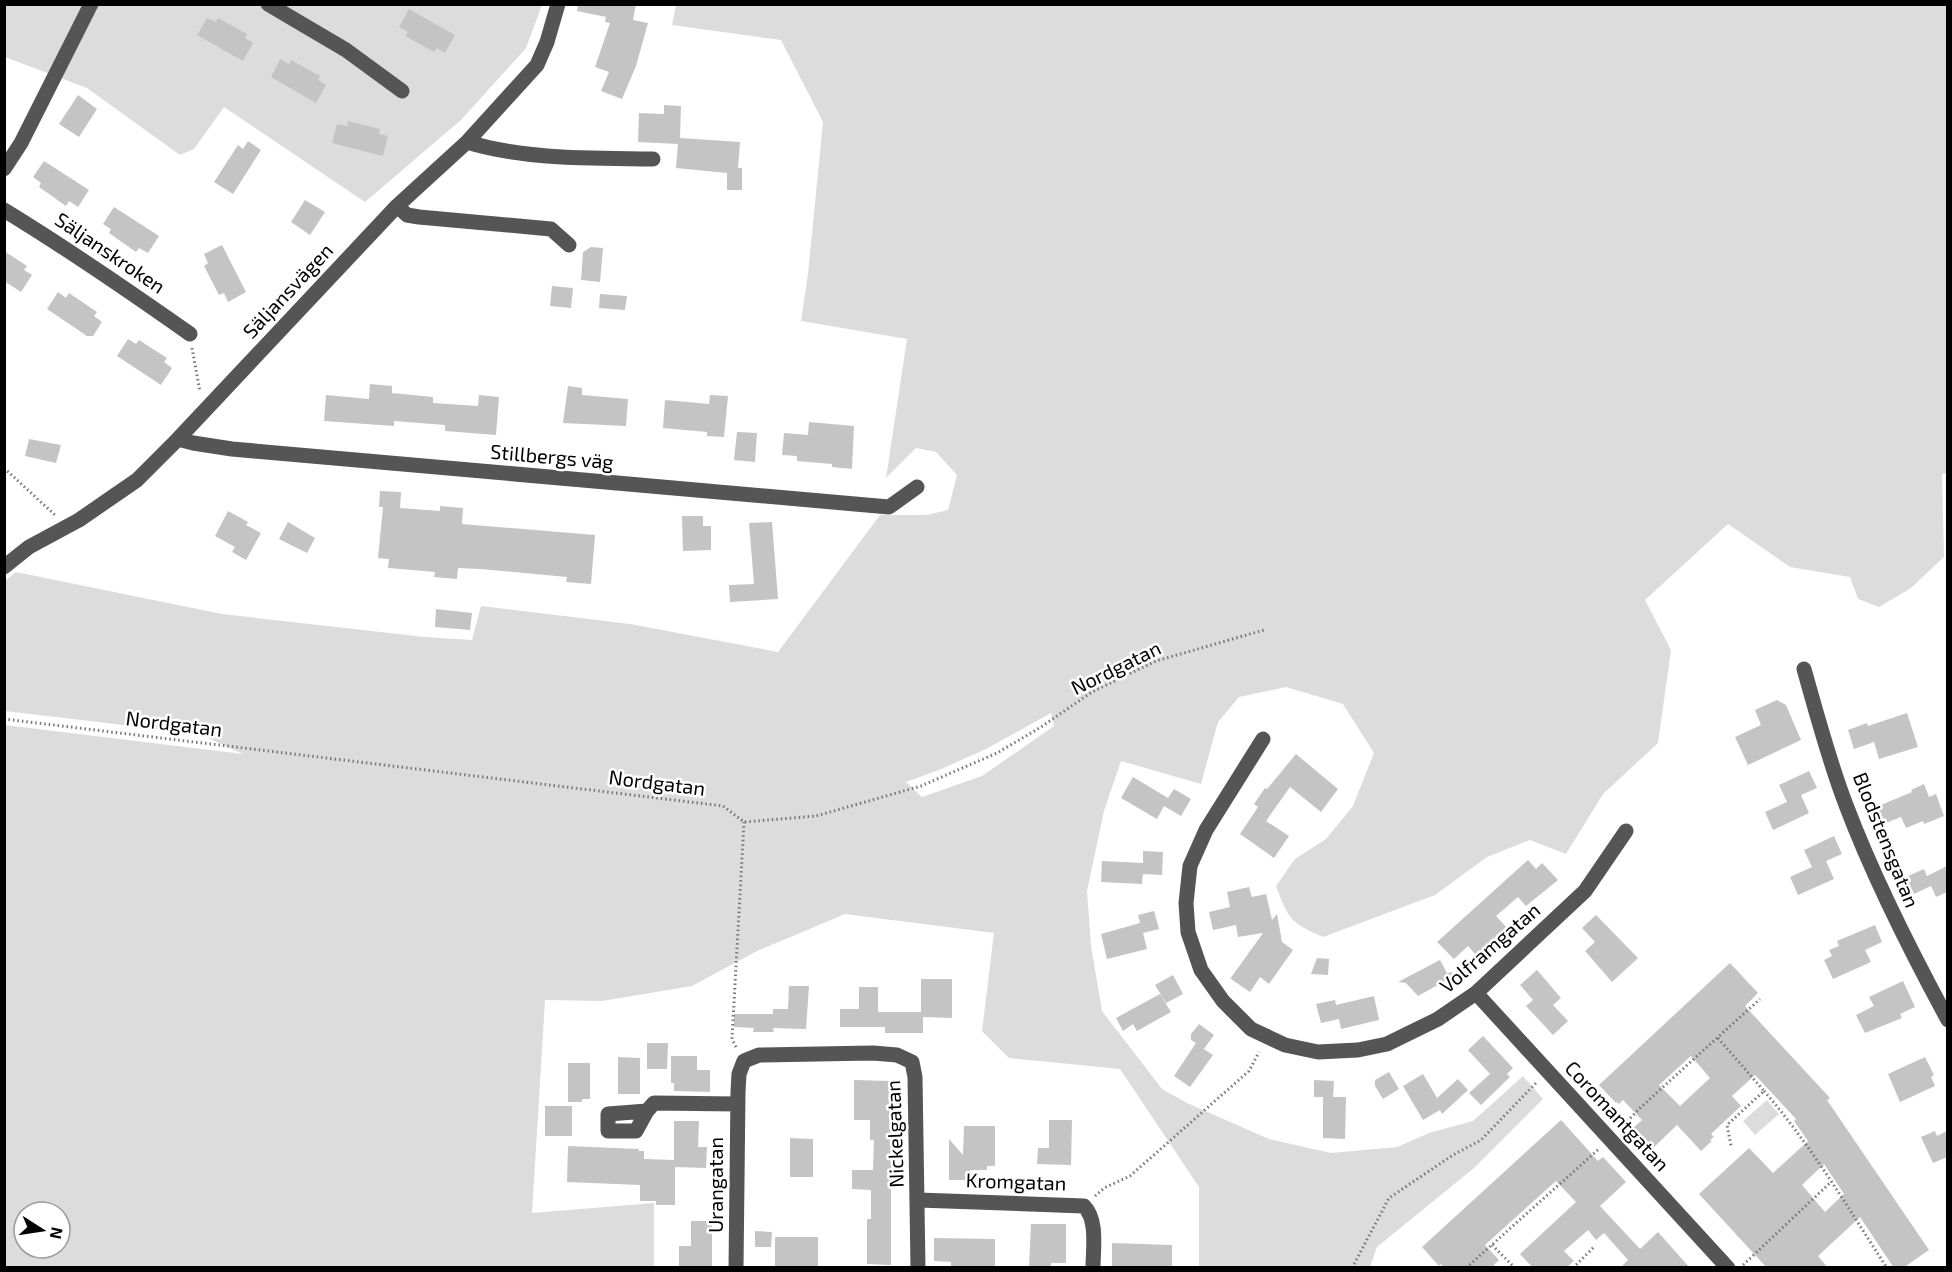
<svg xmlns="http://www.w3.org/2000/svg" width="1952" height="1272" viewBox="0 0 1952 1272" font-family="'Exo 2',sans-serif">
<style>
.green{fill:#dcdcdc;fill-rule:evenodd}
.building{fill:#c4c4c4;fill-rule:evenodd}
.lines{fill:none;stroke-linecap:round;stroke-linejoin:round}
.path{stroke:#777;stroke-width:3;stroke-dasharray:1.5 3;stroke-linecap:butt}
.minor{stroke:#555;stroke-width:15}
.labels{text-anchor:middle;stroke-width:5;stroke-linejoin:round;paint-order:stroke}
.street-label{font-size:20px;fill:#000;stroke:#fff}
</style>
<rect width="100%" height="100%" fill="#fff"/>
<path class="green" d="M4,5h538l-16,43 -65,72 -96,82 -141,-95 -30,42 -14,6 -93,-67 -82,-31z
M676,5h1271l1,468 -6,1 2,83 -33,31 -32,19 -21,-8 -8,-22 -60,-10 -62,-43 -83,76 26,50 -13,93 -55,51 -37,60 -36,-14 -43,17 -52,38 -112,42c-32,-14 -35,-18 -47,-51l19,-27 31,-20 27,-33 21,-53 -31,-49 -57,-17 -47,10 -21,25 -17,62 -80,-23 -17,50 -17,80 4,55 11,65 60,78 25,14 82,36 62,14 66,-6 32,-14 44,-12 50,-45 20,23 -69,69 -97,79 -7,20h-171v-80l-79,-118 -111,-11 -27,-27 12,-98 -149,-19 -88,37 -65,35 -90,15 -57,-1 -13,213 122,-10v64h-649v-542l238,29 -44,-20 -194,-23v-130l11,-9 206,42 203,23 47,3 9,-34 149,18 148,28 102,-137h46l22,-5 9,-35 -21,-23 -20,-4 -30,30 21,-139 -106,-18 7,-47 15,-152 -42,-82 -109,-15zM1051,713l3,13 -72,50 -60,21 -16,-15 33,-12 47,-21zM24,1212h36v36h-36z
M1767,1100l12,14 -24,21 -12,-14z"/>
<path class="building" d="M578,4h58l-3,16 15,3 -12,43 -14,33 -21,-8 8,-19 -14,-5 15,-44 -5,-1 1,-5 -29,-6z
M409,9l46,26 -10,18 -8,-5 -3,4 -29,-16 3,-4 -9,-5z
M207,18l9,4 2,-4 29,16 -2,4 8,5 -10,18 -46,-26z
M280,59l9,5 2,-4 29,16 -2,4 8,5 -10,18 -45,-26z
M78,95l19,14 -18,28 -20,-13z
M664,105l17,1 -1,32 60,4 -2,26h4v22h-15v-17l-51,-5 2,-24 -40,-2 1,-29 25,1z
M348,121l32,8 -1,5 9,2 -5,20 -51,-13 5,-19 10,2z
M248,141l13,9 -28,44 -19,-12 24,-37 5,4z
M44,161l45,29 -11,17 -9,-6 -3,5 -27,-19 2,-4 -8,-6z
M305,200l20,12 -15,23 -19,-13z
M114,207l45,29 -11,17 -9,-5 -3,4 -27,-19 2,-4 -8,-5z
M222,245l24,47 -18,10 -4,-9 -5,2 -15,-29 4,-3 -4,-9z
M591,247l12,1 -3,34 -19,-2 2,-28z
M4,251l23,15 -3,4 8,5 -11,17 -17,-11z
M552,286l21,2 -2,20 -21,-2z
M58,292l8,6 3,-5 28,19 -3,4 8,6 -9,14h-6l-40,-27z
M600,294l27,2 -2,14 -26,-2z
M128,339l8,5 3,-4 28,18 -3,4 8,6 -11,17 -44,-29z
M370,384l22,2v7l41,4v6l45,3 1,-11 20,2 -3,38 -51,-4v-6l-51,-4v5l-70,-5 2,-26 43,4z
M568,386l14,2v7l46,4 -2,27 -63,-3z
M710,395l18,1 -4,41 -17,-1v-4l-44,-4 2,-28 44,4z
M809,422l45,4 -2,43 -20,-2v-3l-35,-3v-5l-15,-1 2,-22 24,2z
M737,432l20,1 -2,29 -21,-2z
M29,439l32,6 -5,18 -31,-7z
M380,491l21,1 -1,16 40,3v-5l23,2 -1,16 133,11 -4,49 -25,-2 1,-5 -87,-8 -22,-1 -1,11 -23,-2 1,-5 -47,-4 1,-9 -11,-1 5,-51h-4z
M228,511l20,11 -2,3 15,8 -15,27 -14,-8 3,-5 -20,-11z
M682,516h21v10h8v24l-28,1z
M288,522l27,16 -8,15 -28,-14z
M772,522l6,77 -48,3 -1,-17 25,-1 -5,-61z
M436,609l36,4 -2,17 -35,-3z
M1777,700l9,5 15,35 -53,25 -13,-28 26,-12 -6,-15z
M1907,713l11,34 -39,12 -5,-17 -20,7 -6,-19 19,-7 1,3z
M1296,754l42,35 -17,23 -31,-25 -24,34 23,15 -15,22 -34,-24 18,-27 -4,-3 11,-16 2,1z
M1809,771l8,17 -16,7 8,18 -36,17 -8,-18 22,-10 -8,-17z
M1133,777l35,21 6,-9 17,10 -10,17 -17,-10 -7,13 -36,-21z
M1924,784l5,13 7,-3 8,22 -20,8 -1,-3 -17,7 -5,-11 -18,7 -7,-17 36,-15 -1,-2z
M1834,836l8,18 -16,7 8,18 -36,16 -8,-18 22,-10 -8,-17z
M1143,851l20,1 -1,23 -19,-1 -1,10 -41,-2 1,-21 41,2z
M1528,860l8,9 6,-6 16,17 -32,26 -8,-9 -22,19 10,11 -30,28 -8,-9 -14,13 -17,-17z
M1947,866v26l-11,5 -8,-18 3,7 -17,8 -8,-17 18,-8 3,7z
M1249,887l3,10 14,-3 6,26 5,-6 5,28 11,8 -24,34 -9,-7 -10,15 -19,-13 1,-1 -2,1 33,-46 -25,4 -2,-12 -23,5 -4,-18 21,-5 -3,-15z
M1154,911l5,18 -16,4 4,16 -40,10 -6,-25 39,-11 -2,-8z
M1596,915l42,43 -26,24 -27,-31 10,-9 -13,-14z
M1875,925l7,17 -17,8 6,12 -38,17 -9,-19 8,-4 -3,-6 10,-4 -2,-5z
M1317,958l12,1 -1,16 -17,-1z
M1440,960l7,13 5,-1 2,4 -36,20 -12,-13 -8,-1z
M1730,963l28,30 -13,13 85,92 -3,2 102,150 -26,18h-9l-34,-51 -42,39 10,12h-61l-68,-74 50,-46 24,25 35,-32 -14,-20 2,-2 -41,-44 -23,21 9,10 -30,28 3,3 -4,3 2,1 -11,10 -24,-26 -26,25 -19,-21 10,-9 -19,-20 -4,4 -2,-2 -1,1 -17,-18zM1691,1056l19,22 -30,28 -21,-21zM1824,1164l20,30 -19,18 -23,-27z
M1537,970l24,28 -8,7 15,16 -15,14 -27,-29 7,-6 -13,-15z
M1173,975l10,19 -17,9 -11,-18z
M921,979h31v39l-29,-1v16h-38v-6h-45v-18h19v-22h19v25h43z
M1903,981l12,26 -15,7 2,4 -37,15 -9,-18 18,-9 -5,-9z
M789,986h20l-3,43 -33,-1 1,4h-21l1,-4 -20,-1v-13h39v-5h15z
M1160,994l11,18 -34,19 -4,-7 -10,7 -7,-13z
M1374,996l5,24 -38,9 -2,-10 -18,4 -5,-19 19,-4 1,5z
M1199,1024l15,11 -10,14 -5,-3 14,9 -23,32 -16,-11 22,-33 -5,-3v-6z
M1483,1036l30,32 -6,6 3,3 -29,28 -12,-12 21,-19 -22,-24z
M647,1043h21l-1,26h-20z
M671,1056h26v14h13v22l-36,-1v-8h-3z
M618,1057l22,1v36h-22z
M1925,1057l9,18 -3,2 4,9 -35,16 -12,-28z
M568,1063h22v36h-8v3h-14z
M1389,1072l10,17 -16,10 -8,-13v-6z
M1423,1074l14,24 21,-19 10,11 -26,24 -2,-4 -17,10 -20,-34z
M854,1080l37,1v184l-24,-1v-45h4v-29l-19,-1v-19h21l1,-30h-4v-20h-16z
M1314,1080l20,1 -1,16h13l-1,42 -22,-1v-41h9h-18z
M545,1106h27v30h-27z
M1049,1120h23l-1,45 -34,-1 1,-16h11z
M1561,1120l37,41 5,-4 23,25 -26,24 40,43 18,-17 32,36h-70l8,-8 -24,-27 -8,7 -8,-10 -24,21 10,10 -8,7h-33l-13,-14 56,-52 -20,-21 -71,64 14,15 -8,8h-47l-3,-4 -2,2 -17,-19z
M674,1121h25l-1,26h9l-1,21 -31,-1v38h-19v-4h-16v-16l-73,-3 1,-36 71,3v2h5v8l30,1z
M964,1126h31v40h-8v4h-17v10h-21v-41l14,16z
M1935,1131l2,5 10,-5v26l-14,6 -12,-26z
M790,1138l23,1v38h-23z
M691,1221h21v47h-33v-22h12z
M1031,1224h35v39h-15v5h-22z
M755,1231l17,1 -1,15h-16z
M775,1237h43v31h-43z
M934,1238l61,1v29h-44v-6l-17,-1z
M1112,1243l60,2v23h-60z"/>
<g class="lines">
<path class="path" d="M192,348l8,44
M4,468l51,47
M4,719l719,87 21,16 72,-6 105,-30 76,-33 44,-26 51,-35 64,-31 108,-31
M1718,1038l46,53 -37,34 4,21
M736,1047l-4,-8 12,-217
M1764,1091c47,54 84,117 123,177
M1621,1128l20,-21 119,-108
M1095,1196l9,-8 26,-12 119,-105 10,-19
M1492,1245l23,23
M1743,1265l88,-83
M1352,1268l37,-70 64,-43 28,-15 56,-58
M1466,1268l133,-119
M1573,1268l22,-22"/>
<path class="minor" d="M268,4l78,46 56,41
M467,142c59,18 125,16 186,17
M4,169l17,-26 70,-139
M397,206l10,9 12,2 132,12 18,16
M4,210c64,39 125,81 186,124
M178,439l15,4 39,6 657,58 28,-20
M4,567l25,-20 50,-27 58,-40 41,-41 219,-233 70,-64 70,-77 10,-23 11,-38
M1804,669c13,46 25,92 42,136 28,74 64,145 102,215
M1263,739l-57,91 -16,36 -4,37 2,29 13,38 22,31 28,28 34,16 33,7 40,-2 29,-6 51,-25 38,-26 109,-102 41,-60
M1476,993l252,275
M647,1111l-11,20h-28v-17l39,-3 7,-8 83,1
M918,1200l166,6c14,14 9,43 9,62
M736,1268l2,-176 1,-18 5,-13 15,-6 114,-2 24,2 15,7 3,15 3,191"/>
</g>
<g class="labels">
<g class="street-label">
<text transform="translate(110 253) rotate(34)" y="7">Säljanskroken</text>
<text transform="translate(288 291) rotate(-47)" y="7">Säljansvägen</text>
<text transform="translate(552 457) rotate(5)" y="7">Stillbergs väg</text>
<text transform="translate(1116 668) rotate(-26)" y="7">Nordgatan</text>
<text transform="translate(174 724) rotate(7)" y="7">Nordgatan</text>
<text transform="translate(657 783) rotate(7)" y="7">Nordgatan</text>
<text transform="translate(1886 840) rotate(68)" y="7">Blodstensgatan</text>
<text transform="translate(1490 948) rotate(-41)" y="7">Volframgatan</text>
<text transform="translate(1617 1116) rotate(47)" y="7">Coromantgatan</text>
<text transform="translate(895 1134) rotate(-92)" y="7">Nickelgatan</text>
<text transform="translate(1016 1182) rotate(2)" y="7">Kromgatan</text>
<text transform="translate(716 1185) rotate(-90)" y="7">Urangatan</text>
</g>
</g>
<rect width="1952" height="1272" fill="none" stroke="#000000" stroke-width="12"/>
<g transform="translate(42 1230) rotate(102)"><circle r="28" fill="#ffffff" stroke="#999999" stroke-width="1.5"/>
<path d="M0-4.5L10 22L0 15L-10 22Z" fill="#000000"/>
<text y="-9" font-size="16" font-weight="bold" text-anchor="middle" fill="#000000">N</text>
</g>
</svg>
